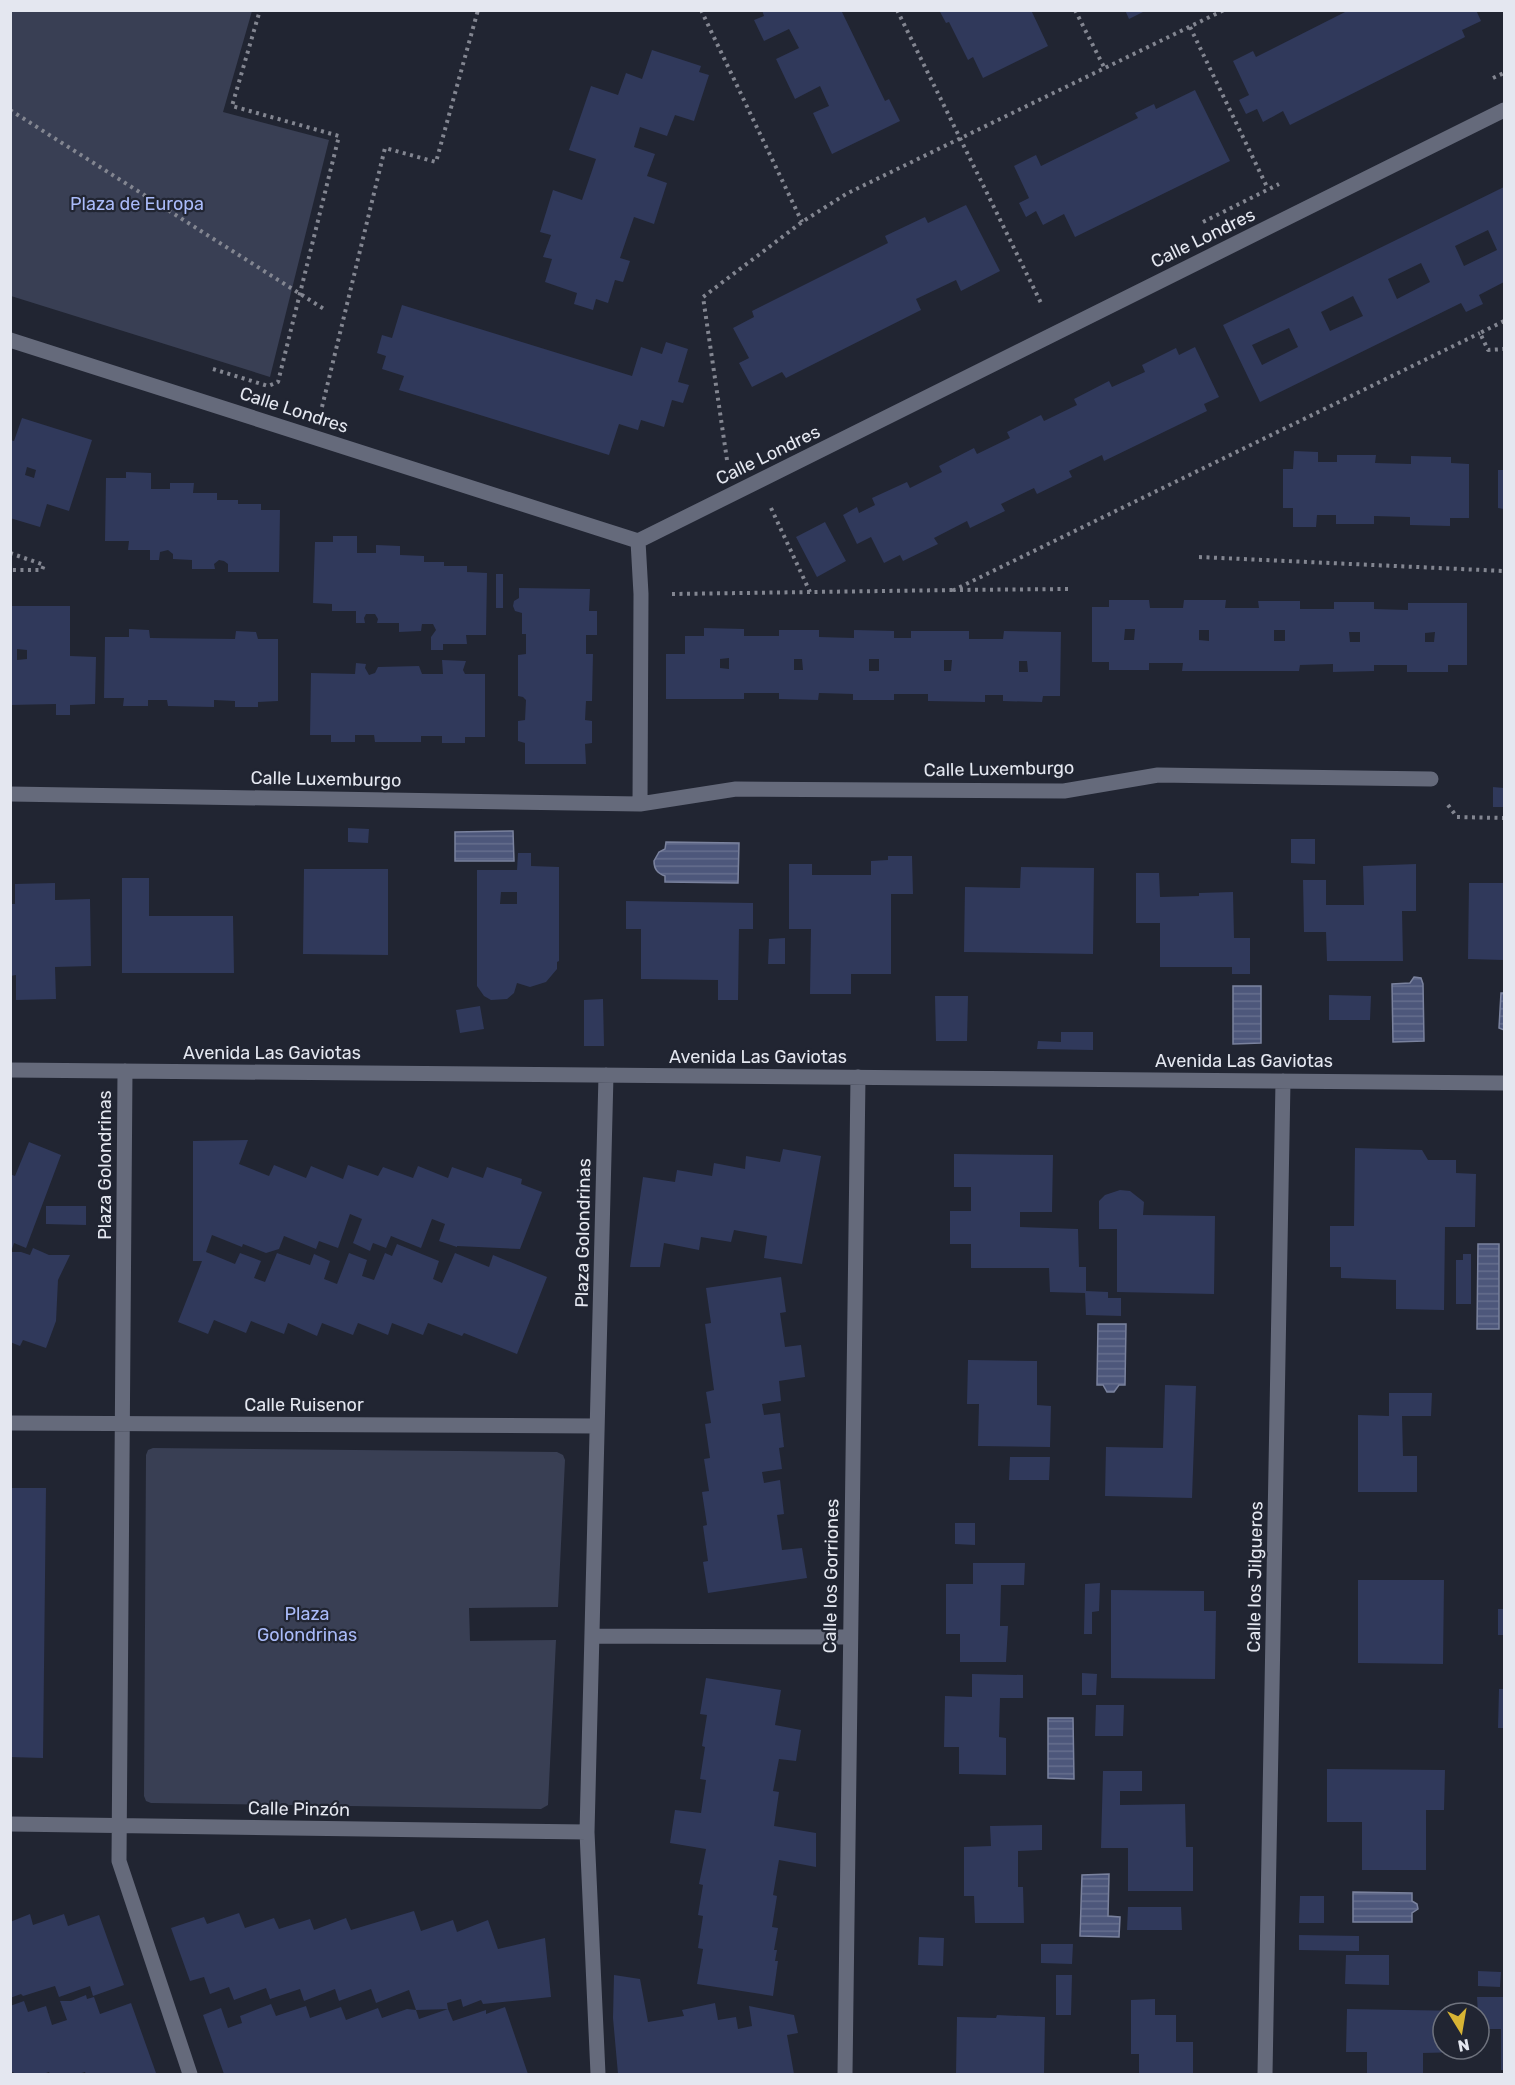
<svg xmlns="http://www.w3.org/2000/svg" width="1515" height="2085" viewBox="0 0 1515 2085" font-family="Rubik,sans-serif">
<style>
.park{fill:#393f54}
.water{fill:url(#water-rules);stroke:#7a829e;stroke-width:1.5}
.building{fill:#30395b;fill-rule:evenodd}
.lines{fill:none;stroke-linecap:round;stroke-linejoin:round}
.path{stroke:#838691;stroke-width:4;stroke-dasharray:3 4.5;stroke-linecap:butt}
.minor{stroke:#656a7b;stroke-width:15}
.labels{text-anchor:middle;stroke-width:4.5;stroke-linejoin:round;paint-order:stroke}
.park-label{font-size:18px;fill:#aabbf9;stroke:#212532}
.street-label{font-size:18px;fill:#e4e7f0;stroke:#212532}
</style>
<defs>
<pattern id="water-rules" width="6" height="5" patternUnits="userSpaceOnUse" patternTransform="scale(1.5)"><rect width="6" height="5" fill="#4d577b"/><path d="M0 2.5h6" fill="none" stroke="#666f8e"/></pattern>
</defs>
<rect width="100%" height="100%" fill="#212532"/>
<path class="park" d="M11,10l241,1 -29,101 106,28 -59,237 -259,-81z
M153,1448l404,4 6,3 2,5 -7,147 -89,1 1,33 86,-1 -8,165 -7,4 -390,-6 -5,-2 -2,-5 2,-341 2,-5z"/>
<path class="water" d="M513,831l1,30h-59v-29z
M666,842l73,1 -1,40 -73,-1v-6c-8,-3 -11,-7 -11,-15l5,-9 6,-3z
M1414,977l7,1 2,6 1,57 -31,1 -1,-58 18,-1z
M1233,986h28v57l-28,1z
M1501,993h3v37l-5,-2z
M1478,1244h21v85h-22z
M1098,1324h28l-1,61h-6l-5,7h-7l-4,-7h-6z
M1048,1718h25l1,61 -26,-1z
M1109,1874l-1,42 12,1 -1,20 -39,-1 2,-61z
M1353,1892l59,1v8l5,3 1,5 -6,4v9h-59z"/>
<path class="building" d="M762,10h79l44,91 4,-2 11,22 -68,33 -19,-41 16,-7 -9,-20 -25,13 -19,-40 23,-11 -10,-19 -25,12 -10,-21 10,-4z
M939,10h92l17,36 -65,32 -10,-21 -5,3 -19,-38 -3,1z
M1125,10h22l-18,9z
M1349,10h127l5,11 -19,9 3,7 -175,88 -7,-14 -20,11 -6,-13 -11,5 -7,-14 10,-5 -16,-34 20,-10 3,6z
M652,50l49,16 -2,6 10,3 -15,46 -19,-6 -8,21 -27,-9 -6,20 21,7 -8,22 20,7 -13,41 -20,-7 -14,41 10,3 -7,21 -8,-2 -7,23 -12,-4 -3,11 -19,-6 3,-11 -32,-11 7,-23 -9,-2 8,-22 -11,-3 13,-42 29,10 14,-41 -27,-9 22,-64 27,9 8,-22 16,6z
M1195,90l35,71 -155,76 -11,-23 -21,11 -7,-14 -10,6 -7,-14 10,-5 -15,-32 22,-11 5,11 97,-48 -3,-5 19,-9 2,5z
M1504,187v95l-25,13 4,9 -17,8 -5,-9 -201,99 -37,-77zM1488,230l9,20 -33,16 -9,-20zM1421,263l9,19 -33,17 -9,-20zM1353,296l10,20 -33,15 -9,-19zM1289,328l9,19 -36,18 -10,-20z
M966,205l34,66 -39,20 -5,-11 -40,19 5,11 -135,68 -4,-6 -30,15 -13,-24 10,-5 -16,-30 21,-11 -2,-6 136,-68 -3,-7 40,-19 3,6z
M402,305l230,71 9,-29 21,7 4,-12 22,7 -10,33 11,3 -6,18 -11,-3 -8,27 -23,-7 -3,10 -19,-6 -10,31 -210,-65 5,-14 -22,-7 4,-13 -9,-3 5,-18 10,3z
M1195,347l24,50 -15,7 3,7 -103,50 -2,-6 -33,16 3,6 -35,17 -3,-6 -33,16 4,7 -35,17 -3,-7 -33,17 4,6 -35,17 -3,-6 -16,8 -13,-26 -14,7 -14,-29 14,-8 2,6 16,-8 -3,-7 35,-16 3,6 32,-16 -3,-6 35,-18 3,6 33,-16 -3,-6 34,-17 3,6 33,-16 -3,-6 35,-18 3,6 33,-15 -3,-7 34,-17 3,7z
M22,418l70,22 -23,71 -22,-7 -7,23 -30,-9v-78l4,1zM27,467l9,3 -2,8 -9,-3z
M1294,451l24,1v10h19v-7h39l-1,8 36,1v-8l40,1v6l18,1v54h-19v8l-40,-1v-8l-36,-1v8h-38v-9h-19l-1,12h-23v-19h-10v-39h10z
M1498,470h6v39l-6,-1z
M126,472l25,1v16h19v-6h24l-1,10h24v7h21v4h23v6h19l-1,62h-51v-8l-4,-3 -5,-1 -5,4 1,5h-23v-9l-19,-1v-5l-5,-4 -8,2 -1,8h-9v-10h-22l1,-9h-24l1,-63h20z
M825,522l21,39 -29,16 -21,-40z
M333,536h24v17h19v-8l24,1v9l24,1v6h20v4h23v6l20,1 -1,62h-20l1,9h-24v6h-12v-13l5,-7 -3,-6h-11l-1,7 -22,1v-9h-22l1,-4 -3,-5h-9l-2,4 1,5h-9v-12h-24v-7l-19,-1 2,-61h18z
M496,574h7v34h-7z
M519,588l71,1 -1,22h8v24h-11v19h7l-1,47h-6l-1,19 7,1v22l-7,1 1,20h-61v-21l-7,-2v-20l7,-1 1,-20 -3,-3 -5,-1v-41l8,-1v-20h-4v-21l-7,-2 -2,-5 1,-5 5,-3z
M1109,600h40l1,8h33l1,-8h42l-1,8h34l-1,-7h42v8h34v-7h40v7l34,1v-7h59v62h-19v7h-41v-7h-33v6l-41,1v-8l-33,1 -1,6h-117l1,-8h-34v7h-40v-8h-17v-55h17zM1125,629h10l-1,11h-10zM1199,630h10v11l-10,-1zM1274,630h11v11h-11zM1349,632h11v10h-10zM1435,632l-1,10h-9v-9z
M10,606h60v50l26,1 -1,47 -25,1v10h-14v-11l-46,1zM17,649l10,1v9l-10,1z
M704,628l40,1v7h35v-6h40v7l35,1v-8l40,1v7h17v-7h58v8h34l1,-8 57,1 -1,64h-17l-1,6 -39,-1v-6h-18v7l-57,-1v-7h-34v6h-41v-6l-34,-1 -1,7 -39,-1v-6h-35v6h-78v-45h19v-18h19zM729,658v11l-9,-1v-9zM794,659h8l1,11h-9zM869,659h10v12h-10zM944,660h8l-1,11h-7zM1019,661h8l1,11h-9z
M129,629l20,1 1,8 85,1 1,-8 20,1 2,7h20v62l-20,1v5h-23v-6l-21,-1v7l-46,-1 -1,-6h-19v6h-25l1,-8h-20l1,-61h24z
M442,660l24,1 -3,9 2,4h20v63h-20v6h-23v-7h-21v6h-46l-1,-7h-19v7h-24v-7h-21l1,-62 44,1 1,-11 10,1 -1,4 4,7 6,-2 3,-6 41,-1 3,8h21z
M1493,787l11,1v19h-11z
M348,828l21,1 -1,14 -20,-1z
M1291,839h24v25l-24,-1z
M518,853h13v13l28,1v94l-2,1v7l-11,13 -16,5 -13,-4 -3,10 -7,6 -16,1 -7,-4 -7,-10v-116h40zM501,892h16v12h-17z
M888,856h24l1,38h-22v80h-40v20h-41l1,-65h-22v-65h23v11h59v-14l17,-1z
M1416,864v47h-14l1,50h-76l-1,-29h-22l-1,-52h23v25h38l-1,-39z
M1021,867l73,1 -1,86 -129,-2 1,-65 55,1z
M304,869h84v86l-85,-1z
M1136,873h23l1,24 39,-1v-3l34,-1 1,46h16v36h-18v-7h-72v-44h-24z
M122,878h27v38h84l1,57h-112z
M55,883v17l35,-1 1,67 -36,1 1,32 -40,1v-25l-6,1v-72h5v-20z
M1469,883h35v77l-36,-1z
M626,901l127,2v26h-14l-1,71h-20v-20l-77,-1v-50h-15z
M785,938v26h-17l1,-25z
M1329,995l42,1 -1,24h-41z
M935,996h33l-1,45h-31z
M603,999l1,47h-20v-46z
M480,1006l4,23 -24,4 -4,-23z
M1061,1032h32v18l-56,-1 1,-8 23,1z
M248,1140l-9,24 30,12 5,-11 32,13 5,-12 32,13 5,-14 30,11 5,-9 30,11 5,-12 30,12 4,-11 31,11 4,-11 35,12 -1,5 21,8 -22,57 -63,-3v1l-18,-6 6,-17 -13,-5 -11,29 -30,-12 -5,12 -13,-5 -3,8 -17,-8 9,-24 -12,-5 -12,34 -19,-7 -3,8 -32,-13 -5,13 -13,4 -23,-9 -1,3 -30,-12 -6,17 29,12 5,-11 21,8 -7,17 11,4 12,-29 33,12 4,-11 16,7 -6,18 13,5 12,-31 18,7 -5,16 12,4 11,-27 7,3 5,-12 42,17 -6,18 9,4 13,-30 34,14 4,-12 54,22 -30,77 -53,-21 -2,3 -34,-13 -5,12 -31,-12 -4,12 -30,-12 -5,12 -31,-12 -5,13 -29,-13 -4,11 -33,-13 -5,12 -32,-13 -6,14 -30,-12 24,-61h-9v-120z
M29,1142l32,13 -35,93 -12,-5 -3,9h10l9,3 3,-7 16,7h21l-12,25 -2,41 -10,27 -23,-8 -3,6 -10,-4v-168l5,2z
M1355,1148l67,2 6,10h28v13l20,1 -1,53h-30l-1,83 -48,-1v-29l-55,-2v-11h-11v-41h24z
M783,1149l38,7 -19,108 -38,-6 3,-22 -33,-6 -3,12 -30,-5 -2,13 -35,-7 -4,24h-30l13,-90 32,5 2,-12 35,6 2,-13 31,6 1,-13 34,6z
M954,1154l99,1 -1,57h-32v15l58,2 1,38h7v24l22,1v6h13v18l-35,-1 -1,-22 -35,-1 -1,-24h-78v-24h-21v-33h21v-24h-17z
M1120,1190l10,1 14,11 -1,13 72,1 -1,78 -97,-2v-63h-18v-28l6,-6z
M46,1206h40v19l-40,-1z
M1463,1254h8v50h-15v-44h7z
M781,1277l5,35 -6,1 5,34 16,-2 4,32 -26,4 2,20 -19,3 2,11 16,-2 4,34 -5,1 3,21 -20,3 2,11 16,-3 4,34 -7,1 5,35 20,-2 5,30 -99,15 -5,-31 5,-1 -5,-35 4,-1 -5,-33 7,-1 -5,-32 6,-1 -5,-34 6,-1 -5,-31 8,-2 -9,-66 6,-1 -5,-35z
M968,1360l69,1v44l14,1 -1,41 -72,-1 1,-42h-12z
M1165,1385l31,1 -4,112 -87,-2 1,-49 57,1z
M1389,1393h43l-1,23h-29l1,40h14v36h-59v-77l31,1z
M1010,1457h40l-1,23h-40z
M10,1488h36l-3,270 -33,-1z
M955,1523h20v22l-20,-1z
M973,1563h52l-1,22h-23l-1,41h8l-2,36h-46v-28h-14v-50h27z
M1358,1580h86l-1,84 -85,-1z
M1100,1583l-1,28 -7,1v22h-8l1,-50z
M1111,1590l93,1v20h12l-1,68 -104,-1z
M1498,1609h6v26h-6z
M1082,1673l15,1 -1,21h-14z
M972,1674l51,1v23h-23l-1,39 7,1v37l-47,-1v-27h-15l1,-51 27,1z
M706,1678l75,12 -6,35 26,5 -5,31 -17,-2 -6,32 6,1 -5,34 42,7v34l-37,-7 -6,35 4,1 -5,31 6,1 -4,22h3l-2,11h3l-5,35 -76,-12 6,-35 -5,-1 5,-32 -5,-1 5,-30 -4,-1 7,-35 -36,-6 5,-33 26,3 5,-33 -6,-1 5,-32 -3,-1 5,-31 -7,-1z
M1499,1689h5v39h-6z
M1096,1705h28l-1,31h-28z
M1327,1769l118,1 -1,40h-18v60h-64v-48h-35z
M1103,1771h39v20h-22v14l65,-1 1,43h7v44h-65v-43h-27z
M1042,1825v25l-24,1v36h5l1,36h-49l-1,-27h-10v-49l27,-1 -1,-20z
M1300,1896h24v27h-25z
M1128,1907h53l1,23h-55z
M414,1911l7,20 32,-11 4,12 31,-12 10,29 47,-11 6,59 -68,7 -2,-4 -18,7 -2,-8 -14,4 1,6 -32,1 -7,-20 -33,13 -5,-14 -32,12 -4,-12 -31,12 -4,-12 -30,10 -4,-11 -32,12 -5,-13 -19,7 -6,-17 -14,4 -19,-53 33,-11 3,7 32,-11 6,15 29,-10 5,11 31,-10 4,11 32,-12 5,12z
M30,1914l3,11 31,-11 4,12 31,-11 25,70 -31,11 -3,-10 -31,11 -4,-11 -32,10 -2,-2 -11,4v-76z
M1299,1935l60,1v15l-60,-1z
M919,1937l25,1 -1,28 -25,-1z
M1041,1944h32l-1,20 -31,-1z
M1346,1955h43v30l-44,-1z
M1478,1971l23,1 -1,15 -22,-1z
M614,1975l26,4 8,43 36,-6 -2,-6 33,-7 3,17 18,-3 2,12 14,-3 -3,-20 45,9 4,18 -11,2 7,39h-176l-5,-56z
M1056,1975h16l-1,40h-15z
M86,1995l1,4 7,-2 6,17 31,-11 25,70 -5,1h-65l-1,-2 -7,2h-28l-1,-2 -6,2h-28l-2,-2 -3,1v-67l14,-5 4,11 18,-6 6,19 15,-5 -7,-19h11z
M1477,1997h27v73h-3v-41h-22z
M1155,1999v16h21v27h17v32h-54v-20h-8v-54z
M271,2004l5,12 30,-10 4,12 31,-11 5,13 32,-12 4,10 25,-9 9,1 3,9 29,-10 5,12 33,-11v4l19,-7 23,67h-304l-21,-59 18,-7 7,20 14,-5 -2,-7z
M1347,2009l116,2v2h-20v36h18v3l-38,1v21h-56v-22h-21z
M997,2015l48,2 -1,57h-88l1,-57 39,1z"/>
<g class="lines">
<path class="path" d="M701,10l101,212
M897,10l144,293
M1075,10l30,59
M1504,10v1
M1190,27l78,162
M1493,78l11,-5
M10,110l314,199
M1203,222l76,-38
M1504,321l-24,12 8,17 16,-1
M213,369l55,17 10,-4 61,-246 -107,-30 28,-96
M322,407l63,-259 51,14 42,-152
M727,460l-24,-163 99,-75 44,-28 378,-184
M771,508l39,84
M10,553l34,12 -2,5h-32
M1199,557l305,14
M1068,589l-114,1 526,-257
M672,594l282,-4
M1448,805l9,12 47,1"/>
<path class="minor" d="M10,340l628,201 866,-431
M638,541l3,53 -1,210
M10,794l630,10 96,-15 328,2 94,-16 273,4
M10,1070l1494,13
M125,1071l-6,790 71,213
M10,1423l587,3
M592,1636l257,1
M10,1824l577,8
M598,2074l-11,-242 19,-757
M845,2074l13,-997
M1265,2074l18,-993"/>
</g>
<g class="labels">
<g class="park-label">
<text x="137" y="210">Plaza de Europa</text>
<text x="307" y="1620">Plaza<tspan x="307" dy="21">Golondrinas</tspan></text>
</g>
<g class="street-label">
<text transform="translate(1203 238) rotate(-26)" y="6">Calle Londres</text>
<text transform="translate(294 410) rotate(18)" y="6">Calle Londres</text>
<text transform="translate(768 455) rotate(-26)" y="6">Calle Londres</text>
<text transform="translate(999 769) rotate(-1)" y="6">Calle Luxemburgo</text>
<text transform="translate(326 779) rotate(1)" y="6">Calle Luxemburgo</text>
<text x="272" y="1059">Avenida Las Gaviotas</text>
<text x="758" y="1063">Avenida Las Gaviotas</text>
<text x="1244" y="1067">Avenida Las Gaviotas</text>
<text transform="translate(105 1165) rotate(-90)" y="6">Plaza Golondrinas</text>
<text transform="translate(583 1233) rotate(-89)" y="6">Plaza Golondrinas</text>
<text x="304" y="1411">Calle Ruisenor</text>
<text transform="translate(831 1576) rotate(-89)" y="6">Calle los Gorriones</text>
<text transform="translate(1255 1577) rotate(-89)" y="6">Calle los Jilgueros</text>
<text transform="translate(299 1809) rotate(1)" y="6">Calle Pinzón</text>
</g>
</g>
<rect width="1515" height="2085" fill="none" stroke="#e4e7f0" stroke-width="24"/>
<g transform="translate(1461 2031) rotate(169)"><circle r="28" fill="#212532" stroke="#6f737e" stroke-width="1.5"/>
<path d="M0-4.5L10 22L0 15L-10 22Z" fill="#d8b434"/>
<text y="-9" font-size="16" font-weight="bold" text-anchor="middle" fill="#e4e7f0">N</text>
</g>
</svg>
